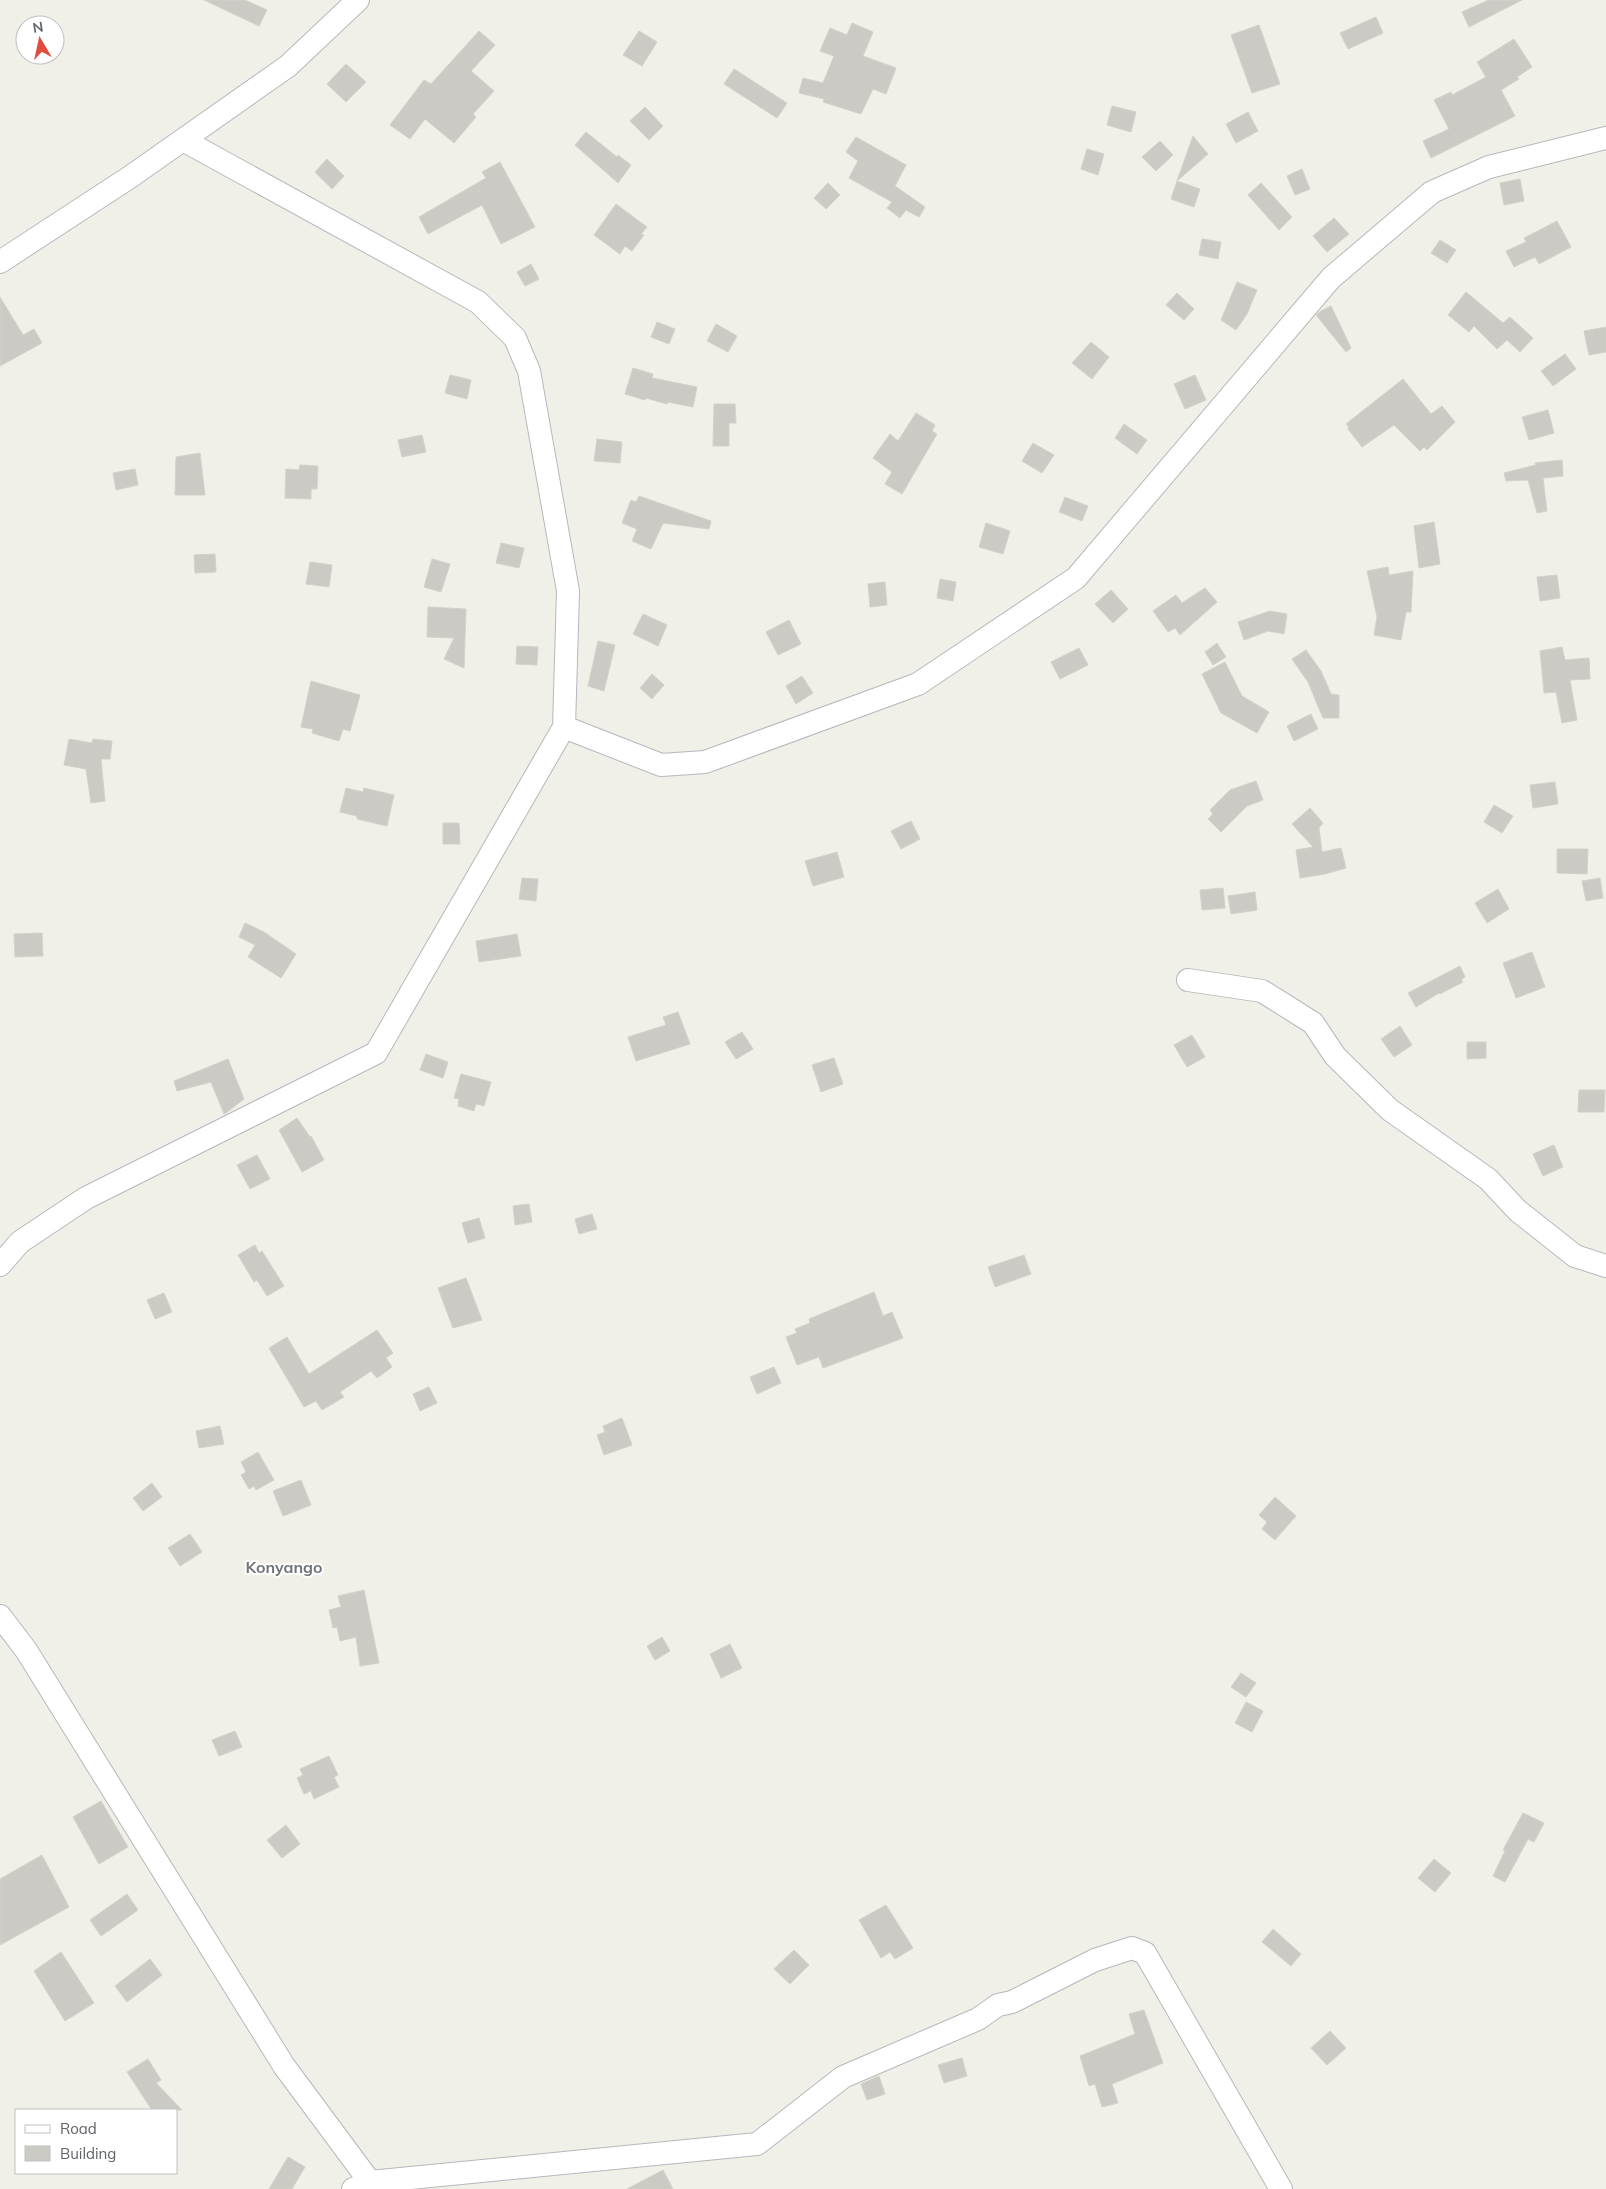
<svg xmlns="http://www.w3.org/2000/svg" width="1606" height="2189" viewBox="0 0 1606 2189" font-family="Mulish,sans-serif">
<style>
.building{fill:#cccac5;stroke:#d5d1c7}
.lines{fill:none;stroke-linecap:round;stroke-linejoin:round}
.street-casing{stroke:#b5b8bc;stroke-width:24}
.street{stroke:#fff;stroke-width:22}
.labels{text-anchor:middle;stroke-width:4;stroke-linejoin:round;paint-order:stroke}
.neighbourhood-label{font-size:16px;font-weight:bold;fill:#707579;stroke:#fff}
</style>
<rect width="100%" height="100%" fill="#f0efe8"/>
<path class="building" d="M204,0h41l22,10 -8,16z
M1489,0h33l-53,27 -7,-15z
M1376,17l7,16 -35,16 -8,-16z
M852,23l21,9 -10,24 33,12 -10,26 -13,-5 -12,25 -38,-12 1,-3 -25,-6 4,-15 20,5 11,-27 -14,-5 10,-23 17,7z
M1259,25l21,59 -28,9 -21,-58z
M479,31l16,14 -24,26 23,20 -21,23 3,3 -22,26 -29,-24 -15,20 -20,-14 34,-45 7,4z
M639,31l18,11 -15,24 -19,-11z
M1514,39l18,28 -15,10 2,2 -18,11 14,26 -84,42 -8,-17 26,-12 -15,-29 17,-8 1,3 34,-18 -9,-15z
M346,64l20,18 -20,20 -19,-18z
M734,69l53,34 -10,15 -53,-34z
M1112,106l24,6 -5,20 -24,-7z
M645,107l18,19 -14,14 -19,-19z
M1248,112l10,19 -22,12 -10,-19z
M586,132l31,25 1,-2 13,10 -13,18 -43,-38z
M1193,136l15,18 -31,27z
M856,137l50,28 -11,21 30,21 -6,10 -13,-7 -6,8 -13,-10 5,-6 -43,-24 9,-17 -12,-9z
M1160,141l13,14 -17,16 -14,-14z
M1087,149l17,5 -6,21 -17,-6z
M327,159l17,17 -12,13 -17,-17z
M500,162l35,65 -34,17 -19,-39 -54,29 -9,-17 67,-39 -4,-6z
M1302,169l8,20 -15,6 -8,-19z
M1520,179l4,22 -20,4 -4,-22z
M1177,181l23,8 -6,18 -23,-8z
M828,183l12,12 -14,14 -12,-11z
M1261,183l31,34 -13,13 -31,-35z
M616,204l31,23 -6,7 3,1 -12,16 -7,-5 -5,8 -26,-19z
M1334,218l15,16 -22,18 -14,-16z
M1557,221l14,26 -32,17 -4,-7 -21,10 -8,-16 20,-9 -2,-4z
M1202,239l19,3 -3,17 -19,-4z
M1440,240l16,10 -9,13 -16,-10z
M531,264l8,15 -14,7 -8,-14z
M1237,282l20,8 -10,24 -11,16 -15,-10z
M1466,292l37,31 7,-6 23,21 -13,14 -13,-12 -10,9 -23,-23 -5,6 -21,-17z
M1177,293l17,16 -10,11 -18,-15z
M0,297l23,38 11,-6 8,14 -42,23z
M1331,306l20,42 -5,4 -30,-37 5,-4z
M657,322l18,7 -6,15 -18,-7z
M716,324l21,12 -9,16 -21,-11z
M1606,327v25l-17,3 -5,-24z
M1091,342l18,15 -17,22 -20,-16z
M1565,354l11,15 -23,17 -12,-15z
M633,368l20,6 -1,4 45,9 -4,20 -25,-5 -1,2 -21,-6 -1,2 -20,-6z
M450,375l21,5 -4,19 -22,-6z
M1195,375l11,25 -21,9 -11,-25z
M1403,379l28,35 11,-8 13,16 -28,28 -3,-3 -4,4 -26,-26 -32,22 -14,-18 1,-2 -3,-3z
M714,404h21l1,19h-7v23h-16z
M1548,410l6,23 -25,7 -7,-23z
M916,413l19,12 -3,6 5,3 -35,60 -17,-10 7,-12 -19,-14 17,-24 8,7z
M1124,424l23,16 -10,14 -22,-16z
M422,435l4,17 -24,5 -4,-17z
M597,439l25,3 -2,21 -26,-2z
M1033,443l21,12 -12,18 -20,-12z
M200,453l5,42h-30l1,-38z
M1562,460l1,16 -20,2 4,33 -10,2 -9,-33 -22,1 -2,-8 32,-8 -1,-2z
M300,465l18,1 -1,23h-6v10l-26,-1 1,-29 13,1z
M135,469l3,16 -22,5 -3,-17z
M639,496l72,25 -2,8 -46,-6 -12,26 -19,-8 5,-12 -15,-6 9,-23 5,2z
M1065,497l23,9 -6,15 -23,-9z
M1434,522l6,42 -21,4 -5,-42z
M986,523l24,8 -7,23 -24,-7z
M501,543l23,5 -5,20 -23,-5z
M215,554l1,18 -21,1 -1,-18z
M432,559l18,5 -9,28 -17,-5z
M310,562l22,3 -3,22 -23,-3z
M1388,567l1,8 24,-4 -2,41h-5l-5,28 -27,-5 3,-18 -10,-46z
M1557,575l3,23 -20,3 -3,-24z
M940,579l16,3 -3,19 -16,-3z
M885,582l2,23 -17,2 -2,-23z
M1205,588l12,14 -37,33 -5,-7 -7,4 -15,-21 23,-16 6,8z
M1111,590l17,19 -15,14 -18,-19z
M428,607l38,2 -2,59 -20,-9 10,-21 -27,-1z
M1270,611l17,3 -3,20 -16,-3 -24,9 -6,-18z
M643,614l24,11 -9,21 -25,-12z
M789,620l12,24 -23,11 -12,-23z
M598,641l17,4 -11,46 -16,-5z
M1217,643l9,14 -13,8 -8,-13z
M517,646l21,1 -1,18 -21,-1z
M1562,647l3,13 24,-2 1,21 -20,1 7,40 -15,3 -6,-31 -12,1 -4,-42z
M1079,648l9,17 -28,14 -9,-17z
M1306,650l15,21 10,23 8,1v23h-16l-15,-36 -16,-23z
M1225,662l17,34 27,16 -12,21 -36,-20 -19,-39z
M652,674l12,11 -12,14 -12,-11z
M802,676l11,17 -17,11 -10,-18z
M311,681l49,14 -10,36 -7,-2 -4,12 -27,-8 1,-4 -12,-2z
M1311,714l7,15 -24,12 -7,-15z
M69,739l23,4 1,-4 19,2 -2,18h-9l4,42 -14,2 -5,-34 -22,-4z
M1256,781l7,19 -16,6 -26,26 -13,-13 5,-5 -3,-4 20,-20z
M1555,782l3,22 -25,4 -3,-23z
M346,788l17,4 1,-4 30,7 -7,31 -30,-7v-3l-17,-4z
M1494,805l19,11 -11,17 -18,-11z
M1310,808l13,15 -4,5 3,24 19,-4 5,20 -21,6 -25,4 -4,-28 17,-3 -21,-23z
M911,821l9,18 -19,10 -10,-18z
M443,823h16l1,21h-17z
M1557,849h31l-1,25 -30,-1z
M837,852l7,25 -31,9 -8,-25z
M522,878l16,1 -2,22 -17,-2z
M1600,878l3,20 -17,3 -4,-20z
M1223,888l2,20 -23,2 -2,-20z
M1498,889l11,20 -22,14 -12,-20z
M1255,892l2,18 -26,4 -3,-18z
M245,923l19,9 32,22 -15,24 -33,-21 7,-12 -16,-8z
M42,933l1,23 -28,1 -1,-23z
M517,934l4,22 -42,6 -3,-21z
M1532,952l13,35 -29,11 -13,-35z
M1460,966l5,11 -4,3 2,2 -23,12 -1,-1 -23,14 -8,-14z
M678,1012l12,32 -54,17 -8,-24 38,-12 -3,-8z
M1400,1026l12,19 -18,12 -13,-18z
M742,1032l11,17 -17,10 -11,-17z
M1192,1035l13,22 -18,10 -13,-22z
M1467,1042h19v16l-19,1z
M426,1054l22,8 -5,16 -23,-8z
M834,1058l9,26 -22,8 -9,-27z
M228,1059l16,40 -18,14 -2,1 -13,-32 -34,9 -3,-10z
M461,1074l30,8 -7,24 -8,-2 -2,7 -16,-5 1,-7 -5,-1z
M1579,1090h26l-1,22h-26z
M297,1118l13,19 1,-1 13,24 -22,12 -23,-42z
M1554,1145l9,22 -20,9 -10,-22z
M257,1155l13,24 -20,10 -13,-24z
M529,1204l3,18 -17,3 -2,-19z
M592,1214l5,15 -18,5 -4,-15z
M479,1218l6,20 -17,5 -6,-20z
M255,1245l4,8 3,-2 22,35 -17,10 -10,-16 -3,2 -16,-27z
M1024,1255l7,19 -36,13 -7,-20z
M466,1278l16,42 -29,8 -15,-40z
M874,1292l9,24 9,-4 11,26 -80,30 -4,-11 -22,8 -11,-28 11,-4 -2,-4 15,-6 -1,-4z
M164,1293l8,19 -17,7 -8,-19z
M377,1330l16,23 -7,5 6,9 -15,11 -6,-7 -31,21 4,5 -22,13 -6,-9 -12,6 -35,-59 18,-11 22,37z
M774,1367l7,16 -24,11 -7,-17z
M429,1387l8,16 -17,8 -7,-17z
M622,1418l10,27 -28,10 -7,-20 8,-3 -2,-6z
M220,1426l4,18 -25,4 -3,-17z
M258,1452l16,28 -18,10 -2,-4 -5,3 -8,-14 5,-3 -5,-10z
M301,1480l10,25 -28,11 -10,-25z
M152,1483l10,14 -19,14 -10,-13z
M1275,1497l21,19 -21,24 -13,-11 5,-7 -8,-7z
M190,1534l12,18 -22,14 -12,-18z
M364,1590l15,73 -19,3 -4,-29 -16,4 -3,-14 -4,1 -4,-18 12,-3 -3,-11z
M662,1637l8,14 -15,9 -8,-14z
M730,1644l12,24 -21,10 -11,-24z
M1241,1673l15,10 -10,14 -15,-10z
M1246,1702l17,9 -11,21 -17,-9z
M235,1731l7,16 -23,9 -7,-16z
M329,1756l9,19 -4,2 5,10 -25,12 -3,-8 -7,3 -7,-16 6,-3 -3,-6z
M101,1801l27,46 -29,17 -26,-47z
M1523,1813l21,10 -10,19 -6,-3 -23,43 -12,-6 12,-25 -2,-1z
M286,1825l14,19 -18,14 -15,-18z
M42,1855l27,52 -69,38v-66z
M1434,1859l17,14 -16,19 -17,-14z
M127,1894l11,16 -37,26 -11,-16z
M886,1905l27,43 -18,11 -5,-7 -9,6 -22,-38z
M1273,1929l28,25 -10,12 -29,-24z
M794,1950l15,15 -19,19 -16,-15z
M61,1952l33,51 -29,18 -31,-50z
M150,1959l12,16 -35,27 -12,-16z
M1144,2010l19,53 -51,21 6,19 -16,4 -7,-23 -6,2 -9,-30 55,-22 -6,-20z
M1330,2031l16,17 -19,17 -16,-17z
M962,2058l5,18 -23,7 -6,-18z
M148,2059l13,21 -5,3 26,27h-30l-25,-38z
M879,2076l6,18 -18,6 -6,-16z
M288,2157l17,10 -13,22h-23z
M663,2170l10,19h-46z"/>
<g class="lines">
<defs>
<path id="street" d="M0,262l130,-85 158,-111 70,-66
M564,727l97,38 44,-3 213,-78 158,-106 255,-300 101,-86 57,-25 117,-29
M1188,980l74,11 51,32 22,33 55,54 98,69 30,32 57,45 31,10
M0,1265l20,-23 66,-44 290,-145 188,-326 4,-136 -39,-220 -14,-33 -37,-36 -295,-162
M0,1616l26,34 258,416 86,116 2,7
M353,2189l17,-7 387,-38 86,-67 135,-58 20,-14 14,-3 83,-42 37,-12 13,5 136,236"/>
</defs>
<use href="#street" class="street-casing"/>
<use href="#street" class="street"/>
</g>
<g class="labels">
<g class="neighbourhood-label">
<text x="284" y="1573">Konyango</text>
</g>
</g>
<rect x="15" y="2109" width="162" height="65" fill="#ffffff" stroke="#bfc1c2"/>
<rect x="25" y="2125" width="25" height="8" fill="#ffffff" stroke="#bfc1c2"/>
<text x="60" y="2134" font-size="15" fill="#5f6367">Road</text>
<rect x="25" y="2146" width="25" height="15" fill="#cccac5" stroke="#bfc1c2"/>
<text x="60" y="2159" font-size="15" fill="#5f6367">Building</text>
<g transform="translate(40 40) rotate(351)"><circle r="24" fill="#ffffff" stroke="#bfc1c2"/>
<path d="M0-4L9 19L0 12L-9 19Z" fill="#e04d3e"/>
<text y="-8" font-size="14" font-weight="bold" text-anchor="middle" fill="#5f6367">N</text>
</g>
</svg>
